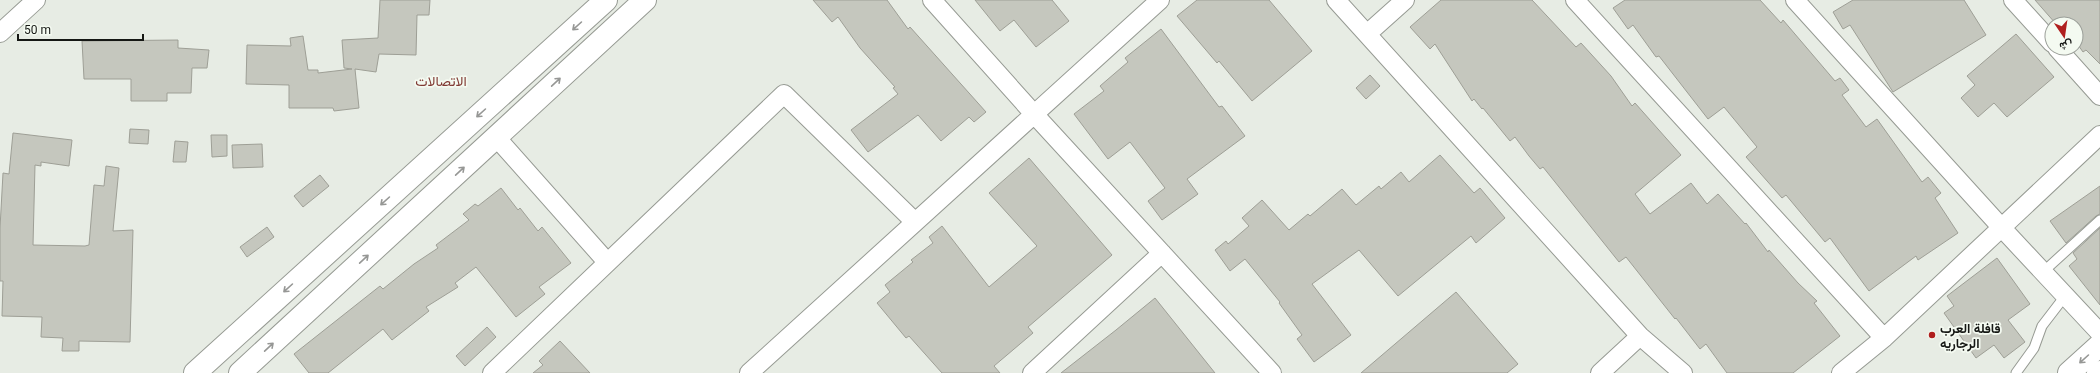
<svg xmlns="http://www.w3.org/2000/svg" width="2100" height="373" viewBox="0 0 2100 373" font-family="Roboto,Vazirmatn,sans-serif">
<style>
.building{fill:#c5c7be;stroke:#9e9f96}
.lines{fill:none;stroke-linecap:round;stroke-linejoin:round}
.service-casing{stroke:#969a93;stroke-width:11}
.minor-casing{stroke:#969a93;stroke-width:20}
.tertiary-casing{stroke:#969a93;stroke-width:24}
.secondary-casing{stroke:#969a93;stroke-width:24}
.motorway-casing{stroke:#969a93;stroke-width:24}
.service{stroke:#fff;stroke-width:9}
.minor{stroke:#fff;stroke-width:18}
.tertiary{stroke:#fff;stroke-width:22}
.secondary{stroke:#fff;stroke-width:22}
.motorway{stroke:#fff;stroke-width:22}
.oneway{stroke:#969795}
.poi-dot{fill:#b01f1e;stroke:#f4faf1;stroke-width:1.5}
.labels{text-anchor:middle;stroke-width:3.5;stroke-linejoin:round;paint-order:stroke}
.poi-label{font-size:13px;font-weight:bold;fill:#151714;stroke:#f4faf1;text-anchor:start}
.neighbourhood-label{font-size:14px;fill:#803933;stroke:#f4faf1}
</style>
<rect width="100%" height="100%" fill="#e7ece4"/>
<path class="building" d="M380,0h50l-1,15h-12l-1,40 -37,-1 -3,18 -21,-3 4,39 -25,3 -1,-3h-44v-23l-43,-1 1,-39 44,1 -1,-8 13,-2 5,34h10v3l34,-4 -8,-1 -2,-28 36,-2z
M813,0h74l21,29 2,-2 76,85 -12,10 -5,-5 -28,24 -23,-26 -50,37 -17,-22 47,-36 -5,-6 2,-1 -35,-39 -22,-31 -6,5z
M975,0h77l17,21 -33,26 -22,-27 -14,11z
M1197,0h72l43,51 -60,50 -33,-40 -2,2 -40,-47z
M1441,0h91l44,47 5,-4 30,33 21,30 3,-3 46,52 -46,39 15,20 41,-31 16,21 11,-10 27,30 1,-1 22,29 1,-2 29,33 19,18 -3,2 26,33 -47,37h-66l-21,-29 -6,5 -24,-31 -1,1 -49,-62 -7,5 -76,-95 -3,2 -11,-13 -14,-19 -5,4 -27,-33 -1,1 -8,-10 -2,2 -37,-57 -5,5 -20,-22z
M1625,0h135l21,23 2,-3 52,61 5,-3 9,12 -7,5 24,32 11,-8 45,63 6,-5 13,16 -6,5 23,35 -40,27 -2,-4 -47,35 -39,-53 -5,4 -39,-47 -4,3 -36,-41 11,-10 -33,-40 -16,12 -49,-63 -3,1 -23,-32 -5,4 -15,-21z
M1853,0h111l22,35 -93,57 -43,-67 -7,4 -10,-17z
M2035,0h65v64l-14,-14 -3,2 -7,-10v-18h-20z
M1161,29l58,78 3,-1 23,30 -58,43 11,15 -36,26 -14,-19 17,-13 -35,-46 -22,17 -34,-45 30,-23 -4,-5 28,-24 -3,-4z
M2016,34l38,43 -47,40 -13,-14 -16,14 -17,-19 14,-13 -8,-9z
M178,40v8l31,2 -2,18h-15l-1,25h-24v8h-36v-22h-47l-2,-38z
M1370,75l10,11 -14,13 -10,-11z
M130,129l19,1 -1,14 -19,-1z
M13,133l59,7 -3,26 -28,-4v4l-6,-1 -2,80 52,1 4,-1 5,-60 10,1 2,-20 13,2 -6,63 20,-1 -3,112 -51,-1v10h-17l1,-13 -22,-1 1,-20 -40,-1 1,-35h-3v-53l3,-55 6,1z
M211,135h16v21l-15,1z
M175,141l13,1 -2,20h-13z
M262,144l1,23 -30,1 -1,-23z
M1440,155l34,38 6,-5 25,30 -29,25 -5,-7 -73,60 -39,-46 -47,34 39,51 -37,27 -17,-23 5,-4 -23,-32 1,-1 -35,-43 -15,12 -15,-21 11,-9 2,3 21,-18 -7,-8 20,-18 27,30 19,-16 2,2 32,-27 14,16 23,-19 2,3 20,-17 8,10z
M1029,158l83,97 -84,72 5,6 -39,33 6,7h-58l-33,-37 -3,2 -29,-35 13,-11 -5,-7 28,-23 -2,-2 22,-17 -4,-6 13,-11 47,61 48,-41 -48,-53z
M320,175l9,11 -26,21 -9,-11z
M2100,186v28l-4,2 -30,27 -16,-22z
M501,188l17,22 2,-2 18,23 4,-4 29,36 -32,24 6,7 -29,23 -40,-50 -21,16 3,4 -32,20 3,4 -37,29 -9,-11 -55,44h-19l-15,-19 86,-68 3,3 31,-25 24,-16 -2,-3 33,-25 -6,-6 12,-10 3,2z
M267,227l7,10 -27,20 -7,-10z
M2100,228v77l-31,-39 8,-7 -4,-6z
M1997,258l33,46 -22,16 17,22 -21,16 -10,-13 -18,13 -32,-45 10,-7 -7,-10z
M1456,292l62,72 -11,9h-146z
M1155,298l60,75h-154l55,-43z
M487,327l9,10 -31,29 -9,-10z
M560,341l30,32h-57l10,-8 -4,-4z"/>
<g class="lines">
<defs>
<path id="service" d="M2043,272l57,-52
M2016,373l18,-25 8,-22 23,-30"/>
<path id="minor" d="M932,0l102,114 238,259
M1336,0l304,336 43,37
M1575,0l309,338
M1795,0l206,227 99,106
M2013,0l39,43
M0,33l36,-33
M1367,34l38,-34
M2057,48l43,48
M496,137l111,125
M492,373l292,-279 131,128
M749,373l411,-373
M1032,373l130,-120
M1600,373l40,-37
M1841,373l43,-35 216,-203"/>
<path id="tertiary" d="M195,373l411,-373
M240,373l405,-373"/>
<path id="secondary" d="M2069,373l31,-28"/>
<path id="motorway" d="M2098,373l2,-1"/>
</defs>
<use href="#service" class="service-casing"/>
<use href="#minor" class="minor-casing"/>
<use href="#tertiary" class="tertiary-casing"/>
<use href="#secondary" class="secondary-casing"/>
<use href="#motorway" class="motorway-casing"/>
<use href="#service" class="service"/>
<use href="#minor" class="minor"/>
<use href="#tertiary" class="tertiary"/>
<use href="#secondary" class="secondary"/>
<use href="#motorway" class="motorway"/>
</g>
<defs><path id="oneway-shaft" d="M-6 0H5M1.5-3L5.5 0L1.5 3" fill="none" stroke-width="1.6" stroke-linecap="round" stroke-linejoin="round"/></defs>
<g class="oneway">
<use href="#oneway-shaft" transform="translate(577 26) rotate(138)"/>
<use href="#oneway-shaft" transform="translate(556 82) rotate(-43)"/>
<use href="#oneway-shaft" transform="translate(481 113) rotate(138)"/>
<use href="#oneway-shaft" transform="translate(460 171) rotate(-43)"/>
<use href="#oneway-shaft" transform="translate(385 201) rotate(138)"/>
<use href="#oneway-shaft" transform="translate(364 259) rotate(-43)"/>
<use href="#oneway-shaft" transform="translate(288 288) rotate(138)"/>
<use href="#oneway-shaft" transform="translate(269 347) rotate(-43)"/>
<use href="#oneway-shaft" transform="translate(2084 359) rotate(138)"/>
</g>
<circle class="poi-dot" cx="1932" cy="335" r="4"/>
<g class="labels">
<g class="poi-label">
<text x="1940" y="333">قافلة العرب<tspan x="1940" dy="15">الرجاريه</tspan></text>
</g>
<g class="neighbourhood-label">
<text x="441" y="86">الاتصالات</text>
</g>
</g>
<g transform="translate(2064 36) rotate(167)"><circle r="19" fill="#f4faf1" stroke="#9b9f99"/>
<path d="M0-3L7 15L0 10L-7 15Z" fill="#b01f1e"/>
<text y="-6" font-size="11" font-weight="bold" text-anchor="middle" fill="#151714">ش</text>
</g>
<path d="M18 34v6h125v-6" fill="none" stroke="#151714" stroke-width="2"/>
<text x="24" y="34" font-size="12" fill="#151714" stroke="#f4faf1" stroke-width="3" paint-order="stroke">50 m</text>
</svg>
